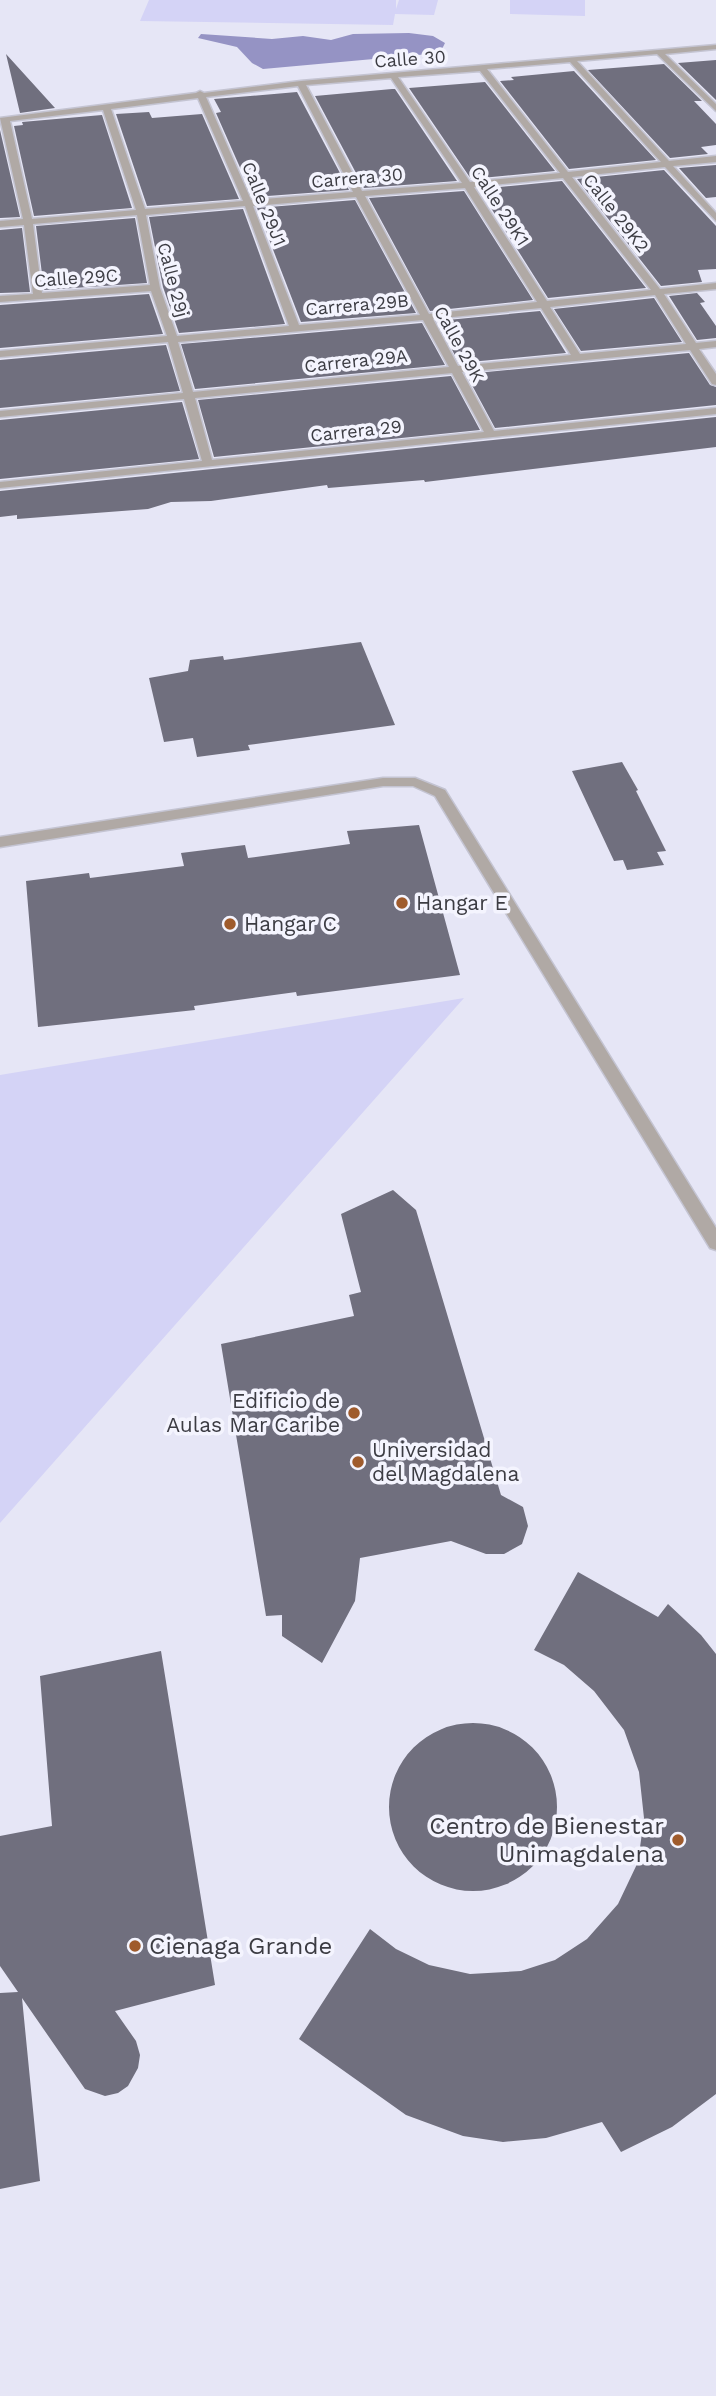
<svg xmlns="http://www.w3.org/2000/svg" width="716" height="2396" viewBox="0 0 716 2396" font-family="'Work Sans',sans-serif">
<style>
.green{fill:#d4d3f6}
.water{fill:#9593c4}
.building{fill:#706f7e}
.lines{fill:none;stroke-linecap:round;stroke-linejoin:round}
.street-casing{stroke:#c4c4d2;stroke-width:3}
.street{fill:#b0a9a5;fill-rule:evenodd}
.poi-dot{fill:#9f5b2c;stroke:#f4f4fe;stroke-width:2.5}
.labels{text-anchor:middle;stroke-width:7;stroke-linejoin:round;paint-order:stroke}
.far-street-label{font-size:18px;fill:#3c3c43;stroke:#f4f4fe}
.poi-label{font-size:21px;fill:#3c3c43;stroke:#f4f4fe;text-anchor:start}
.near-poi-label{font-size:24px;fill:#3c3c43;stroke:#f4f4fe;text-anchor:end}
</style>
<rect width="100%" height="100%" fill="#e6e6f6"/>
<path class="green" d="M149,0h247v9l3,-9h39l-4,15 -39,-1 -2,11 -253,-4z
M510,0h75v16l-75,-2z
M464,998l-464,525v-448z"/>
<path class="water" d="M409,33l24,3 12,7 -5,10 -177,16 -11,-6 -15,-16 -39,-9 3,-4 71,5 31,-3 28,4 22,-6z"/>
<path class="building" d="M6,54l49,54 -35,5z
M716,60v40l-38,-37z
M664,64l38,37h-8l22,23v21l-15,2 7,7 -38,4 -82,-88z
M574,71l82,89 -87,9 -69,-88 14,-1 -3,-3z
M485,82l70,89 -84,8 -62,-91z
M392,89h3l62,92 -93,7 -49,-92z
M297,92l52,98 -96,7 -37,-84 5,-1 -7,-13z
M149,112l3,6 50,-4 37,85 -92,7 -31,-92z
M102,115l30,93 -98,8 -20,-90 9,-1 -1,-3z
M0,130l20,87 -20,1z
M716,165v32l-10,1 -27,-30z
M664,170l52,56v43l-18,1 4,12 -41,4 -84,-107z
M562,181l84,107 -98,10 -69,-109z
M464,191l69,109 -103,11 -61,-113z
M355,200l61,113 -115,9 -44,-114z
M243,209l42,115 -106,9 -16,-46 -14,-70z
M135,218l12,65 -103,7 -8,-64z
M22,228l8,64 -30,1v-63z
M697,293l8,9 -5,1 16,23v12l-19,2 -28,-44z
M149,294l14,40 -163,14v-43z
M654,298l28,44 -101,9 -27,-42z
M540,311l26,42 -107,10 -22,-42z
M422,323l23,42 -250,24 -14,-45z
M166,345l14,46 -180,17v-48z
M689,353l21,32 6,2v18l-221,23 -29,-54z
M451,376l29,54 -266,27 -16,-57z
M182,402l17,57 -199,20v-59z
M716,417v30l-291,35 -1,-2 -96,8 -1,-3 -116,16 -40,1 -23,7 -131,10v-4l-17,2v-26z
M361,642l34,83 -147,20 2,5 -53,7 -4,-19 -29,4 -15,-64 39,-7 2,-11 33,-4 1,4z
M622,762l16,28 -2,1 30,60 -9,1 7,13 -37,5 -4,-10 -9,1 -42,-90z
M419,825l41,150 -163,21 -1,-4 -102,14 1,4 -157,17 -12,-146 63,-8 1,5 94,-12 -3,-13 64,-8 3,13 102,-14 -3,-13z
M393,1190l23,20 85,285 22,12 5,19 -6,18 -18,10h-18l-35,-13 -91,17 -5,43 -33,62 -40,-27v-21l-16,1 -45,-272 133,-28 -5,-21 12,-3 -20,-78z
M578,1572l80,45 10,-13 33,31 15,19v440l-44,33 -51,25 -19,-30 -56,16 -43,4 -40,-6 -57,-21 -107,-76 71,-110 26,20 33,16 41,9 51,-3 34,-11 32,-21 31,-35 20,-42 6,-44 -5,-46 -15,-42 -30,-39 -30,-26 -30,-15z
M161,1651l54,334 -100,26 21,30 4,14 -2,13 -10,18 -10,7 -13,3 -20,-7 -63,-91 18,183 -40,8v-196l18,-1 -18,-26v-130l52,-10 -12,-150z
M389 1807a84 84 0 1 1 168 0a84 84 0 1 1-168 0Z"/>
<g class="lines">
<defs>
<path id="street" d="M716,45v4l-51,5 51,50v7l-59,-57 -80,7 92,100 47,-5v6l-43,4 43,47v8l-51,-54 -93,10 88,112 56,-6v6l-52,5 32,49 20,-2v6l-17,2 17,25v11l-4,-1 -22,-34 -228,22 32,59 222,-23v6l-716,74v-6l202,-21 -18,-62 -184,18v-6l183,-18 -15,-51 -168,15v-6l167,-15 -16,-45 -151,11v-6l33,-2 -9,-69 -24,2v-6l23,-2 -23,-101 196,-25 4,-2 4,2 97,-12zM570,62l91,100 -93,10 -81,-103zM480,71l80,102 -90,9 -72,-105zM391,78l71,105 -100,8 -56,-106zM298,86l55,106 -102,8 -45,-103zM198,98l45,103 -98,8 -34,-100zM103,110l33,100 -104,9 -22,-98zM563,178l88,112 -104,11 -73,-114zM465,188l72,114 -108,12 -64,-118zM356,197l64,118 -121,10 -46,-119zM245,206l44,120 -112,10 -17,-48 -14,-73zM137,215l13,70 -108,8 -9,-69zM655,295l31,49 -106,10 -30,-47zM541,308l30,47 -113,11 -25,-47zM423,320l26,47 -256,25 -15,-50zM452,373l32,59 -272,28 -17,-62z
M383,778h32l30,12 271,438v22l-6,-2 -275,-452 -22,-10h-30l-383,61v-10z"/>
</defs>
<use href="#street" class="street-casing"/>
<use href="#street" class="street"/>
</g>
<g class="poi-dot">
<circle cx="402" cy="903" r="7"/>
<circle cx="230" cy="924" r="7"/>
<circle cx="354" cy="1413" r="7"/>
<circle cx="358" cy="1462" r="7"/>
<circle cx="678" cy="1840" r="7"/>
<circle cx="135" cy="1946" r="7"/>
</g>
<g class="labels">
<g class="far-street-label">
<text transform="translate(410 59) rotate(-4)" y="6">Calle 30</text>
<text transform="translate(357 178) rotate(-5)" y="6">Carrera 30</text>
<text transform="translate(264 204) rotate(68)" y="6">Calle 29J1</text>
<text transform="translate(500 206) rotate(57)" y="6">Calle 29K1</text>
<text transform="translate(616 213) rotate(52)" y="6">Calle 29K2</text>
<text transform="translate(76 278) rotate(-4)" y="6">Calle 29C</text>
<text transform="translate(173 280) rotate(75)" y="6">Calle 29j</text>
<text transform="translate(357 305) rotate(-5)" y="6">Carrera 29B</text>
<text transform="translate(459 344) rotate(61)" y="6">Calle 29K</text>
<text transform="translate(356 361) rotate(-6)" y="6">Carrera 29A</text>
<text transform="translate(356 431) rotate(-6)" y="6">Carrera 29</text>
</g>
<g class="poi-label">
<text x="416" y="910">Hangar E</text>
<text x="244" y="931">Hangar C</text>
<text x="340" y="1408" text-anchor="end">Edificio de<tspan x="340" dy="24">Aulas Mar Caribe</tspan></text>
<text x="372" y="1457">Universidad<tspan x="372" dy="24">del Magdalena</tspan></text>
</g>
<g class="near-poi-label">
<text x="664" y="1834">Centro de Bienestar<tspan x="664" dy="28">Unimagdalena</tspan></text>
<text x="149" y="1954" text-anchor="start">Cienaga Grande</text>
</g>
</g>
</svg>
